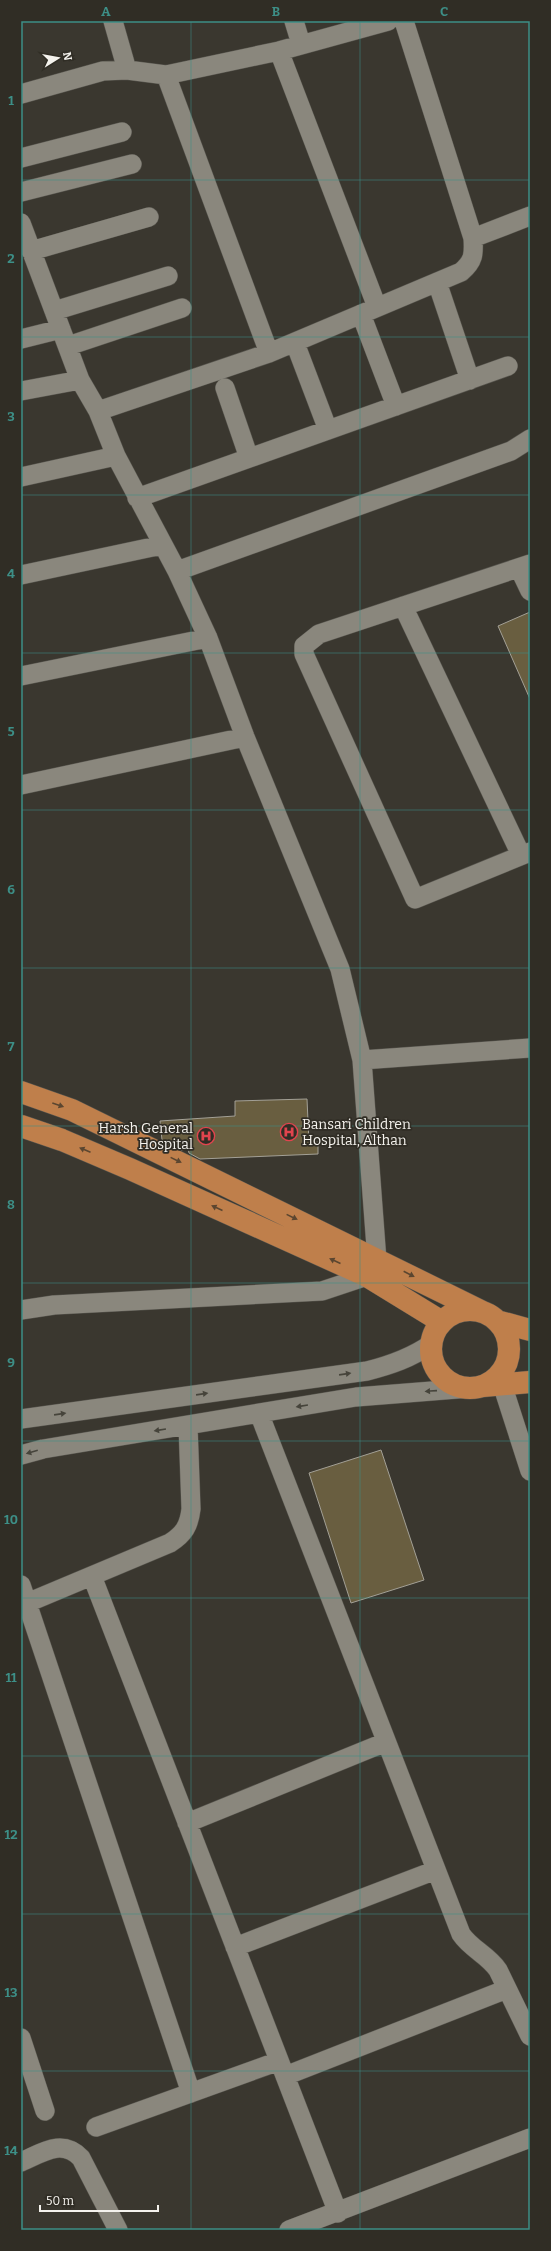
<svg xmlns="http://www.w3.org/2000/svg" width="551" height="2251" viewBox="0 0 551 2251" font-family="Bitter,serif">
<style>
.building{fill:#695e40;stroke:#a3a096}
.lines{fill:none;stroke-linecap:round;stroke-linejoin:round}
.minor-casing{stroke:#58564f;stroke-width:20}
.major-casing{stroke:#58564f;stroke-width:23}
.minor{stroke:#8a877d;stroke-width:19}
.major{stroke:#bf7f4b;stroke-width:22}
.oneway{fill:#5b4630}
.oneway2{fill:#46443b}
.grid{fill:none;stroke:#3d8f87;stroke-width:1;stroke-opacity:0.55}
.labels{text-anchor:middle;stroke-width:3.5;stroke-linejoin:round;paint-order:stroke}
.poi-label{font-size:14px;fill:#f4f2ed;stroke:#302d25;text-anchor:start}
.neatline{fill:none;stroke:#3d8f87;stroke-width:1.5}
.grid-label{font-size:13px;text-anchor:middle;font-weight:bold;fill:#3d8f87}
</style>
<rect width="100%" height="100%" fill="#3a372f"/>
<path class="building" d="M530,612v87l-32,-73z
M307,1099l2,44 9,-1v12l-118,5 -11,-6 -1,-4 -7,1 -19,-10 -2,-19 75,-5v-15z
M381,1450l43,130 -73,23 -42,-130z"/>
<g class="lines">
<defs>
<path id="minor" d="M113,21l14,49
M294,21l7,23
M279,51l98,256
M166,75l103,278
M21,94l82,-23 24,-1 39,5 113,-24 109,-30
M21,158l101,-26
M21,192l111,-28
M21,223l59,157 18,31 18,45 61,115 31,67 37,99 95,232 22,91 16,214
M473,238l57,-22
M31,251l118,-34
M437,282l33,98
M54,311l114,-35
M361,314l35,92
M21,339l40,-10
M295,343l33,87
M68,346l114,-38
M225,388l24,70
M21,391l59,-11
M98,411l171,-58 192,-81c13,-11 13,-18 12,-34l-69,-217
M21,477l95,-21
M137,498l371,-132
M530,564l-211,70 -15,12v8l111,245 115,-47
M519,568l11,23
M177,571l334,-120 19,-12
M21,575l141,-30
M403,606l118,249
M21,676l187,-38
M21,785l224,-48
M362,1060l168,-12
M21,1310l33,-5 268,-14 45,-15
M502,1384l28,87
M259,1413l202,521c10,15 27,21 37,36l32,66
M21,1419l346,-48c24,-6 44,-13 64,-27
M21,1455l22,-6 313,-52 114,-9
M92,1576l246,637
M21,1585l170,508
M27,1603l143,-60c14,-9 19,-17 21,-34l-3,-84
M187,1823l199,-81
M235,1947l201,-77
M21,2038l24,73
M285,2076l222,-87
M96,2127l183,-66
M21,2162c21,-9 41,-24 60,-4l37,72
M289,2230l241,-92"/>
<path id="major" d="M21,1092l51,18 415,204
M21,1126l41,14 68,29 237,107 75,46
M431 1349a39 39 0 1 1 78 0a39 39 0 1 1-78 0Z
M497,1321l33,9
M483,1386l47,-4"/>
</defs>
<use href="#minor" class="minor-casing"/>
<use href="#major" class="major-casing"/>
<use href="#minor" class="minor"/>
<use href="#major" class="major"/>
</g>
<defs><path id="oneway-solid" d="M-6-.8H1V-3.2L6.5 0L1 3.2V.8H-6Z"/></defs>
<g class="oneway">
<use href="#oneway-solid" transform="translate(58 1105) rotate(19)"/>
<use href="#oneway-solid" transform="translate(85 1150) rotate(-157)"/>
<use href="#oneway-solid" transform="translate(176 1160) rotate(26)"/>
<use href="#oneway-solid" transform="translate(217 1208) rotate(-156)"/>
<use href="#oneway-solid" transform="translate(292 1217) rotate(26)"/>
<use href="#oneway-solid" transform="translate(335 1261) rotate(-156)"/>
<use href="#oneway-solid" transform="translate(409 1274) rotate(27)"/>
</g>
<g class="oneway2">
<use href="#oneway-solid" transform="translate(345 1374) rotate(-8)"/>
<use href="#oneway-solid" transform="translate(431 1391) rotate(176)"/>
<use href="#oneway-solid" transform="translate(202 1394) rotate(-8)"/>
<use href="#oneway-solid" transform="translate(302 1406) rotate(171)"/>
<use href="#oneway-solid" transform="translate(60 1414) rotate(-8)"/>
<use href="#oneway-solid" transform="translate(160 1430) rotate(171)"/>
<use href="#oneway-solid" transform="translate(32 1452) rotate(164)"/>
</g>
<path class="grid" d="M191,21v2209M360,21v2209M21,180h509M21,337h509M21,495h509M21,653h509M21,810h509M21,968h509M21,1126h509M21,1283h509M21,1441h509M21,1598h509M21,1756h509M21,1914h509M21,2071h509"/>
<defs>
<symbol id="hospital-ring" viewBox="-11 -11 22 22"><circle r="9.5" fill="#302d25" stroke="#e0444e" stroke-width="1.5"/><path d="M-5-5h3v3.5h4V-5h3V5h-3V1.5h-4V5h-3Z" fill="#e0444e"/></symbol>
</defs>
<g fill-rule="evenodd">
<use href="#hospital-ring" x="279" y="1122" width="20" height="20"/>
<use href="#hospital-ring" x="196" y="1126" width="20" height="20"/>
</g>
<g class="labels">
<g class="poi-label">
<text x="302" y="1129">Bansari Children<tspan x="302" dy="16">Hospital, Althan</tspan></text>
<text x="193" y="1133" text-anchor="end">Harsh General<tspan x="193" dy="16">Hospital</tspan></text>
</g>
</g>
<rect width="551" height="2251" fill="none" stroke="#302d25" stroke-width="44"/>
<g transform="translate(58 58) rotate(79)" stroke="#302d25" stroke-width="3" paint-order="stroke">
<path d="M0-3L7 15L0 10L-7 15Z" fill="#f4f2ed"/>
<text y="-6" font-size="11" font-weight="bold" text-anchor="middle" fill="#f4f2ed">N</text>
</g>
<path d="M40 2205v6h118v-6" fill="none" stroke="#f4f2ed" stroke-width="2"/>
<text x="46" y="2205" font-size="12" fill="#f4f2ed" stroke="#302d25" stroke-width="3" paint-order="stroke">50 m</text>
<rect x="22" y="22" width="507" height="2207" class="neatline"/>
<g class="grid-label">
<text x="106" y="16">A</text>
<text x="276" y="16">B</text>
<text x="444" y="16">C</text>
<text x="11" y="105">1</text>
<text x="11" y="263">2</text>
<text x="11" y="421">3</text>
<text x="11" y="578">4</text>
<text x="11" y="736">5</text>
<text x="11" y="894">6</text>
<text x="11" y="1051">7</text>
<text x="11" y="1209">8</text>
<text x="11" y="1367">9</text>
<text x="11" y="1524">10</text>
<text x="11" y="1682">11</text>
<text x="11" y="1839">12</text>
<text x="11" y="1997">13</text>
<text x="11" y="2155">14</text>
</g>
</svg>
